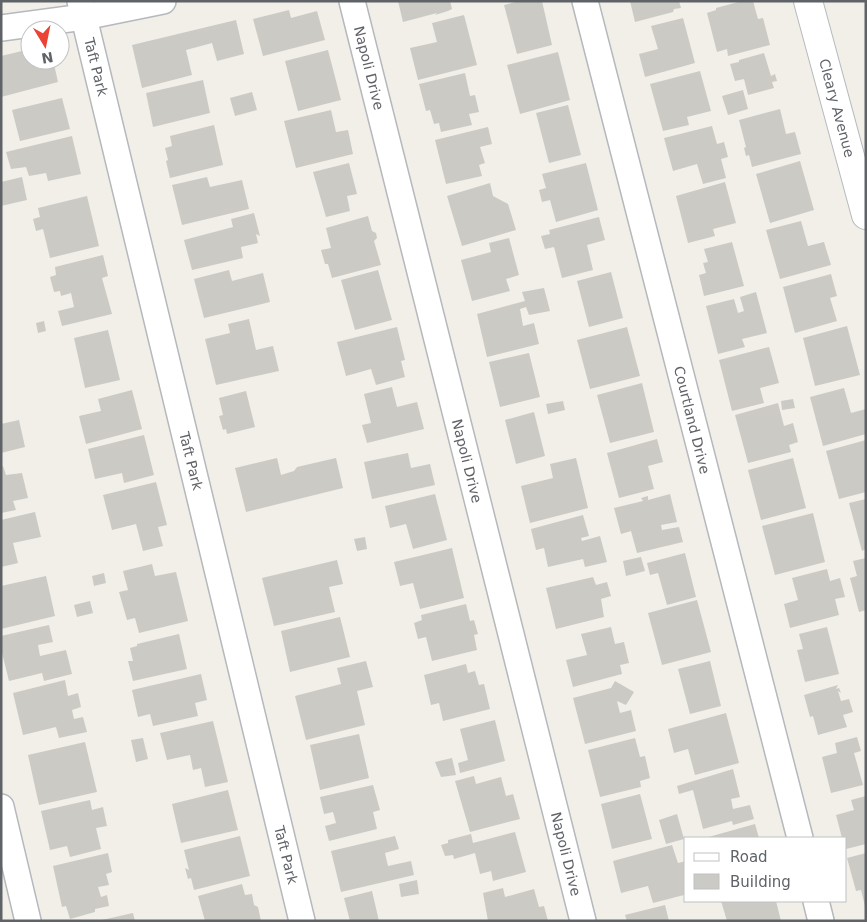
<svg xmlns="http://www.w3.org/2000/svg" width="867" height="922" viewBox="0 0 867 922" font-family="'DejaVu Sans',sans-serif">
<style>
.building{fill:#cccac5}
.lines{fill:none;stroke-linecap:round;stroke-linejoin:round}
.street-casing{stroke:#b5b8bc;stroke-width:28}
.secondary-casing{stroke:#b6babf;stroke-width:30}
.street{stroke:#fff;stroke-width:25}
.secondary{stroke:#fff;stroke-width:28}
.labels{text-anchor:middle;stroke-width:4;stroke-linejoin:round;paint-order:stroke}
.street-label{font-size:14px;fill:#5f6368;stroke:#fff}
</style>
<rect width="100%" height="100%" fill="#f1efe8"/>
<path class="building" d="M398,1h52l2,8 -4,2 -13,4 2,-2 -34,9z
M519,1h23l10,44 -35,9 -13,-49z
M630,1h49l2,7 -7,1 -1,3 -38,10z
M742,1h11l5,18 5,-1 7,27 -42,11 -1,-7 -10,3 -10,-39 9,-3v-2z
M289,10l2,8 26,-7 8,29 -62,16 -10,-37z
M464,15l13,50 -59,15 -8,-32 27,-6 -5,-19z
M683,18l12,45 -50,14 -6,-23 19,-5 -7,-23z
M236,20l8,34 -27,7 -5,-18 -26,7 6,25 -50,13 -10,-43z
M328,50l13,50 -43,11 -13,-50z
M22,51l1,4 7,-1v6h23l5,22 -57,15v-41z
M558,52l12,48 -50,14 -13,-49z
M764,53l7,23 4,-2 2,7 -5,1 2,6 -26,7 -4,-16 -9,2 -5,-17 9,-2v-2z
M700,71l11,40 -24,6 2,8 -26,6 -13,-47z
M465,73l5,23 5,-1 4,17 -10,2 3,11 -31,7 -2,-9 -5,1 -4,-14 -4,1 -7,-27z
M203,80l7,33 -57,14 -7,-34z
M743,90l5,19 -20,6 -6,-19z
M252,92l5,18 -22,6 -5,-18z
M62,98l8,31 -50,12 -8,-31z
M568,105l13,50 -32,8 -13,-50z
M780,109l6,25 9,-2 6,22 -49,13 -3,-12 -3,1 -2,-8 2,-1 -7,-27z
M331,110l5,22 12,-2 5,24 -57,14 -12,-47z
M214,125l9,40 -53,13 -4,-17 2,-1 -3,-12 7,-2 -2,-10z
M712,126l5,18 7,-2 4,15 -7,2 5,19 -23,6 -6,-20 -24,7 -9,-33z
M488,127l4,17 -12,3 5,16 -6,2 3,11 -36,8 -11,-44z
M72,136l9,38 -33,7 -2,-8 -17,3 -3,-9 -15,2 -5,-17z
M800,161l14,49 -44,13 -14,-49z
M349,163l8,31 -10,2 3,15 -24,6 -13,-45z
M586,163l12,47 -42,12 -6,-22 -8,2 -3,-12 7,-2 -4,-14z
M22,177l5,23 -26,6v-24z
M207,177l3,10 32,-7 7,29 -67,16 -10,-40z
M725,182l11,41 -23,6 2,7 -27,7 -12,-47z
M490,183l3,13 15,8 8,26 -54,16 -15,-50z
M87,196l12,50 -49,12 -7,-29 -7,2 -3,-12 7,-2 -2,-9z
M254,213l6,23 -4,-2 2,9 -17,4 2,11 -51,12 -8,-30 49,-13 -2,-8z
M368,216l4,15 4,2 1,5 -3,3 7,24 -49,13 -4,-14h-3l-4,-14 10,-2 -5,-20z
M599,217l6,23 -18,5 6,25 -31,8 -8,-31 -9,2 -4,-13 9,-2 -1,-4z
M801,221l7,25 16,-4 7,23 -51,14 -14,-49z
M509,238l10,37 -13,4 4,12 -38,10 -11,-41 30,-8 -2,-9z
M732,242l12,44 -40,10 -5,-21 7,-2 -3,-10 5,-1 -4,-13z
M103,255l5,21 -6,2 10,36 -50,12 -4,-15 16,-4 -3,-14 -10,3 -1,-5 -6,1 -4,-15 6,-2 -1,-8z
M229,270l3,11 31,-8 7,29 -66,16 -10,-39z
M378,270l14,50 -37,10 -14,-50z
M611,272l12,46 -34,9 -12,-46z
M831,274l6,22 -7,2 7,23 -42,12 -12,-46z
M544,288l6,23 -21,4 -3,-8 -6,2 3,17 11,-3 5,21 -52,13 -10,-43 48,-13 -3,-9z
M756,292l11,41 -25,6 3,8 -27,7 -12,-48 28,-7 4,14 6,-2 -4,-14z
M249,319l7,31 17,-4 6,25 -63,14 -11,-46 25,-6 -2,-9z
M44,321l2,10 -8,2 -2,-10z
M847,326l13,49 -45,11 -12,-48z
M397,327l8,33 -4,1 4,16 -29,8 -5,-16 -25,7 -9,-34z
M627,327l13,49 -50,13 -13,-49z
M108,330l12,50 -35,8 -11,-50z
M769,347l10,36 -19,5 4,15 -32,8 -13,-51z
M529,353l11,44 -40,10 -11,-45z
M642,383l12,49 -44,11 -13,-48z
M392,387l5,20 20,-5 7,27 -57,14 -5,-18 9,-2 -7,-29z
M844,388l7,25 15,-4v25l-43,12 -13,-49z
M132,390l10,39 -56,15 -7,-28 22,-5 -3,-12z
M246,391l9,36 -28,7 -1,-5 -3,1 -4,-14 4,-1 -4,-17z
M793,399l2,9 -13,2 -1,-9z
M563,401l2,9 -17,4 -2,-10z
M778,403l6,23 9,-3 5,19 -9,3 2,7 -43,11 -13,-48z
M534,412l11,44 -29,8 -11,-44z
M19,420l6,27 -24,6v-29z
M144,435l10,40 -30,8 -2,-10 -27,6 -7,-30z
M657,439l6,23 -15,4 6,23 -35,9 -12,-45z
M866,440v52l-27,7 -13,-48z
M408,453l3,15 19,-4 5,21 -63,14 -8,-37z
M277,458l4,17 13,-4 3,-4 39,-9 7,30 -97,24 -11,-44z
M576,458l12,50 -58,15 -9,-37 32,-8 -3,-14z
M793,458l13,50 -45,12 -13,-50z
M3,466l3,9 16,-2 6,25 -15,3 3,9 -15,3v-46z
M156,482l11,43 -9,2 5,19 -20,5 -7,-27 -24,6 -9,-35z
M435,494l12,46 -34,9 -7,-25 -16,4 -5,-22z
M670,494l7,28 -16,3 1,5 17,-3 4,15 -46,11 -6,-22 -10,3 -7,-26 29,-7 -2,-3 7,-2v4z
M866,499v50l-4,2 -13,-48z
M35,512l6,25 -28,6 5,20 -17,4v-47z
M813,513l12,49 -50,13 -13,-49z
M583,515l6,21 -8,2 1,3 18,-5 7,26 -22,5 -2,-8 -35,8 -4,-19 -8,2 -5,-21z
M365,537l2,12 -10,2 -3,-12z
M452,548l12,50 -44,11 -7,-26 -13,3 -6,-24z
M685,553l11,44 -29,8 -9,-32 -8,2 -3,-12z
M641,557l4,14 -19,5 -3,-15z
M866,558v52l-7,2 -9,-34 7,-2 -4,-15z
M337,560l6,24 -14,3 6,25 -61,14 -12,-48z
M152,564l3,12 21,-4 12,49 -49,12 -4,-15 -8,2 -8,-28 9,-2 -5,-19z
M827,569l3,12 10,-3 5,19 -10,2 4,16 -49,13 -6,-24 14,-4 -6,-22z
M104,573l2,10 -12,3 -2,-10z
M46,576l9,40 -54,13v-43z
M593,577l3,8 11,-3 4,14 -10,3 3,18 -48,12 -10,-41z
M697,600l14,52 -49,13 -14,-52z
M90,601l3,12 -16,4 -3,-12z
M466,604l4,17 4,-1 4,14 -4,1 3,15 -45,11 -6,-24 -8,2 -4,-16 8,-3 -1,-5z
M340,617l10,40 -60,15 -9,-41z
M49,625l4,17 -15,3 2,11 26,-6 6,24 -28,7 -2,-8 -33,8 -8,-32v-13z
M611,627l4,17 9,-2 5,21 -9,2 2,9 -49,13 -7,-27 21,-5 -6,-21z
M827,627l12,47 -34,8 -8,-32 6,-1 -4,-15z
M179,634l8,35 -54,12 -5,-20h5l-3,-13 7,-2v-2z
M366,661l7,26 -16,4 8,34 -59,15 -11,-44 46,-12 -4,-16z
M710,661l11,45 -31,8 -12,-45z
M466,664l2,9 7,-2 4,14 5,-1 6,25 -47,12 -4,-18 -8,2 -7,-30z
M201,674l6,26 -12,3 3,13 -45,10 -3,-12 -12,3 -6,-27z
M65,680l3,16 10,-3 3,14 -9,3 2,9 9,-2 4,15 -28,6 -3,-11 -33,8 -10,-42z
M615,681l19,11 -8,13 -9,-4 3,12 11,-3 5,21 -51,13 -12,-46 38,-10z
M838,685l-2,4 3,-1 2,5 -3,-2 3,10 8,-2 4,13 -10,3 4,12 -29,8 -5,-19 -3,1 -6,-22z
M726,713l13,50 -44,12 -7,-26 -14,4 -6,-24z
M495,720l10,41 -45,12 -2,-10 10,-3 -8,-31z
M213,721l15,61 -23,5 -4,-19 -8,2 -3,-15 -23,5 -7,-27z
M359,734l10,44 -49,12 -10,-45z
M857,737l4,14 -7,2 9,32 -32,8 -9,-36 15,-4 -2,-10z
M143,738l5,21 -12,3 -5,-22z
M635,738l5,19 5,-1 5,22 -10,3 1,6 -41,10 -12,-47z
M85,742l12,50 -58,13 -11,-50z
M452,758l4,17 -15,2 -6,-15z
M733,769l7,28 -9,2 2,10 17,-4 4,14 -21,6 -1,-4 -29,8 -10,-39 -14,4 -2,-8z
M474,776l2,8 25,-7 5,19 7,-2 7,25 -50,13 -15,-51z
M373,785l7,25 -7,2 4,17 -48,12 -4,-15 11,-3 -3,-11 -9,2 -4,-17z
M228,790l10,40 -57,13 -9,-39z
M640,794l12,45 -40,10 -11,-45z
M866,796v48l-20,5v-11h-4l-6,-23 18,-5 -3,-10z
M90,800l2,10 11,-3 4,19 -11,2 5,21 -31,8 -3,-11 -17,4 -9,-39z
M677,814l7,25 -18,5 -7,-24z
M755,824l4,14h-54z
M515,832l11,40 -33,9 -2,-10 -11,3 -5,-21 -21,6 -1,-4 -8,1 -4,-11 7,-2v-3l23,-6 2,9z
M240,836l10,40 -56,14 -3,-12 -3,1 -3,-11 4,2 -5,-20z
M395,836l4,13 -14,4 3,13 23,-5 3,14 -73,17 -10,-41z
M672,845l6,18 8,-2 -2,34 -31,8 -5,-17 -27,7 -8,-32z
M108,853l4,19 -6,2 3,11 -11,2 3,10 6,-2 2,11 -14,3v3l-25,7 -4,-13 -4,1 -9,-41z
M866,853v53h-1l-4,-16 -5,1 -9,-33z
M417,880l2,14 -18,3 -2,-13z
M242,884l3,11 7,-1 2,11 4,2 3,14h-56l-7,-25z
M503,888l2,9 29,-8 5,18 5,-1 4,15h-60l-5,-28z
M372,891l7,30h-29l-6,-23z
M721,901h55l5,20h-54z
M665,905l4,16h-42l-2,-6z
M133,913l2,8h-33v-1z"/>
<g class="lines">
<defs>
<path id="street" d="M80,1l222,920
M352,1l231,920
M585,1l215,837
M1,28l83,-11 79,-16
M1,807l27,114
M816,901l5,20"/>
<path id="secondary" d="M808,1l58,214"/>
</defs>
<use href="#street" class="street-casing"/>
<use href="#secondary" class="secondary-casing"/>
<use href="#street" class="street"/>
<use href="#secondary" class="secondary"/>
</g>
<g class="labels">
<g class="street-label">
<text transform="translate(96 67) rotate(76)" y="5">Taft Park</text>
<text transform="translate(369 68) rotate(76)" y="5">Napoli Drive</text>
<text transform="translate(837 108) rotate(75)" y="5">Cleary Avenue</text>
<text transform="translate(692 420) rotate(76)" y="5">Courtland Drive</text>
<text transform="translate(191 461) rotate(76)" y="5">Taft Park</text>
<text transform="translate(467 461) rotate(76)" y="5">Napoli Drive</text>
<text transform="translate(566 854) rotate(76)" y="5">Napoli Drive</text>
<text transform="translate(286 855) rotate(76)" y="5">Taft Park</text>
</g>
</g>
<rect width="867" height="922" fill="none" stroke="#5f6368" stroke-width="5"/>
<rect x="684" y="837" width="162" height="65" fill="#ffffff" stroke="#bfc1c3"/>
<rect x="694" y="853" width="25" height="8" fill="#ffffff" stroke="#bfc1c3"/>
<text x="730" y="862" font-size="15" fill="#5f6368">Road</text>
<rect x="694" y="874" width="25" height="15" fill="#cccac5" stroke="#bfc1c3"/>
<text x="730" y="887" font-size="15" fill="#5f6368">Building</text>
<g transform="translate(45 45) rotate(170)"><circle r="24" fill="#ffffff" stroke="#bfc1c3"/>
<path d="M0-4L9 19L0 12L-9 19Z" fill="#ea4335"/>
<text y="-8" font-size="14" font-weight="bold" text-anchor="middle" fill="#5f6368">N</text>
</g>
</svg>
